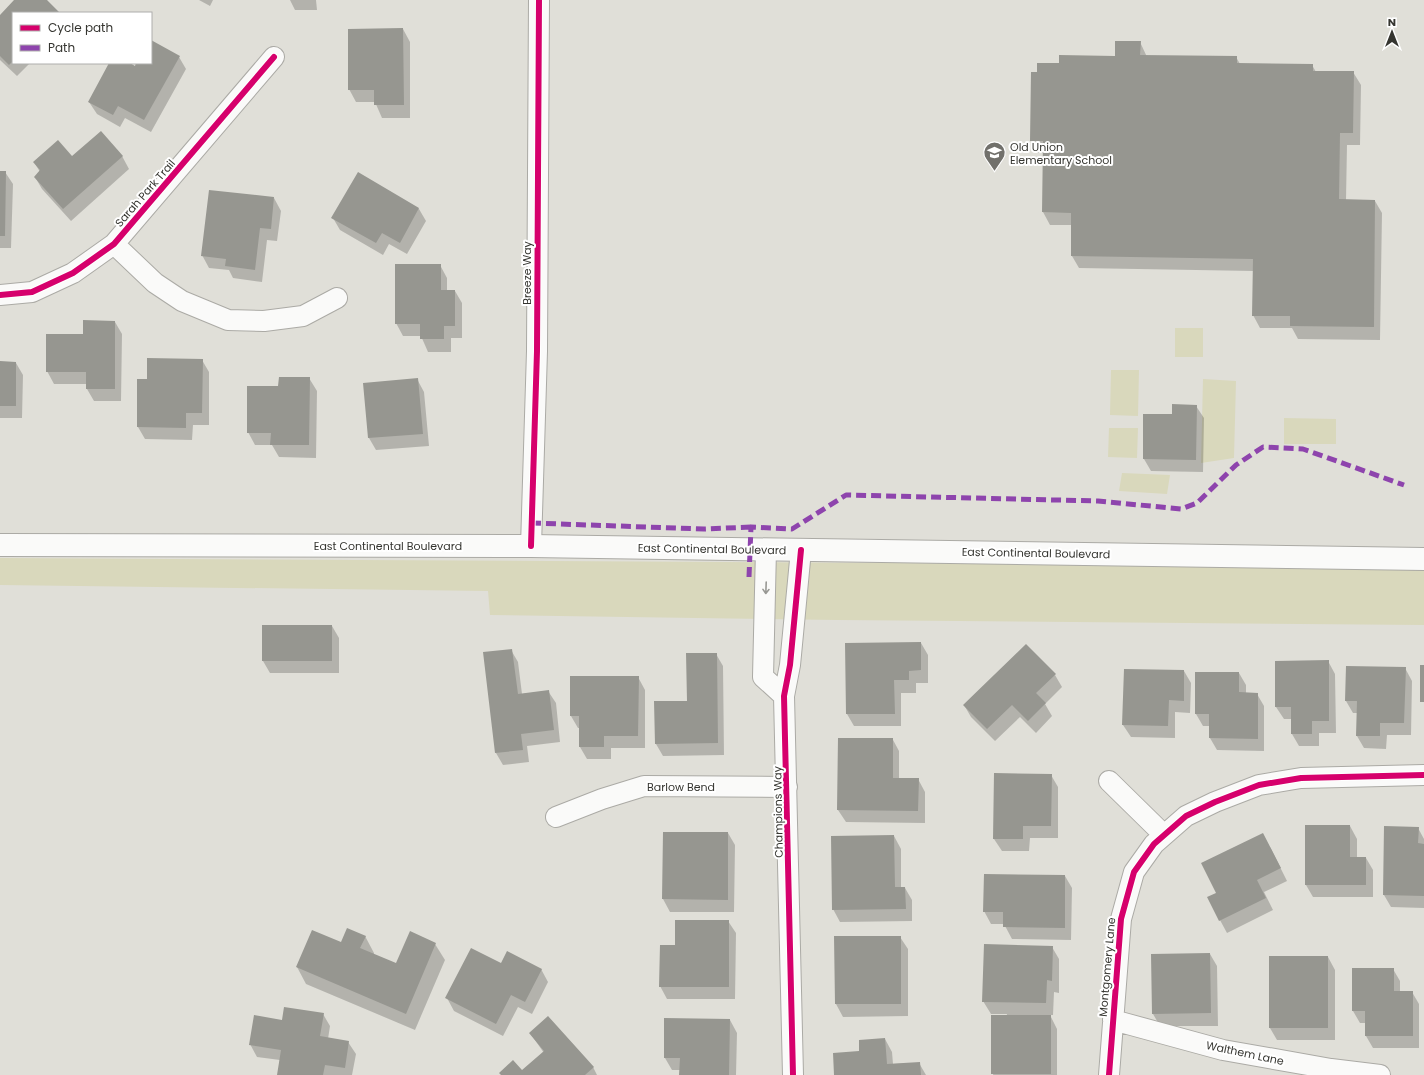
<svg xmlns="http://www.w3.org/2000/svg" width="1424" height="1075" viewBox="0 0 1424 1075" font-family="Poppins,sans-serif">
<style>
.green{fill:#d9d8bc}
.shadow{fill:#0003}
.building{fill:#969690}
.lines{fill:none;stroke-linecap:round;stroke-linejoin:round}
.minor-casing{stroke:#abaaa5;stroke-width:22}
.secondary-casing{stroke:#abaaa5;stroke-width:24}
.minor{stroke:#fafaf9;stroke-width:20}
.secondary{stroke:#fafaf9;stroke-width:22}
.quiet{stroke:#8e44ad;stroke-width:5;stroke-dasharray:10 5;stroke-linecap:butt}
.cycleway-casing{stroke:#fff;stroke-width:8}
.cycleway{stroke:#d6006c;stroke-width:6}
.oneway{stroke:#989894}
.labels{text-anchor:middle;stroke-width:4;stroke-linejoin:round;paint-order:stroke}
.poi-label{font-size:11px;fill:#353530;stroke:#fff;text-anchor:start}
.street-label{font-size:11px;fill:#353530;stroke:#fff}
</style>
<rect width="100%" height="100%" fill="#e0dfd8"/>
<path class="green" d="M1175,328h28v29h-28z
M1111,370h28l-1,46 -28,-1z
M1203,379l33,2 -2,77 -33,5z
M1284,418l52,1v25h-52z
M1109,428h29l-1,30 -29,-1z
M1122,473l48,2 -3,19 -48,-3z
M0,558l1424,8v59l-586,-5 -348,-5 -2,-24 -488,-6z"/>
<path class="shadow" d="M16,0h29l14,13h-46v50h17l-13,13 -17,-16v-44z
M199,0h14l-3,6z
M290,0h26l1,10h-22z
M403,29l7,13v76h-28l-7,-16h-19l-7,-13z
M151,42l28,15 7,12 -35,63 -26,-14 -5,9 -23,-13 -8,-12 22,-39h17l7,4 2,-4h14z
M1140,42l7,15h89l4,7 72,1 4,7h37l8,13 -1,60h-13l-1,55 29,1 7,12 -2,127 -82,-1 -6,-11h-32l-7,-13 1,-44 -175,-3 -7,-12v-31h-22l-7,-13 1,-59h-6l-7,-13 7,-67 22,-9 56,-7z
M122,156l7,13 -58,52 -29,-32 -7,-12 5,-5 -6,-10 38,-5z
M0,172h5l8,12 -2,64h-11z
M358,174l61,35 7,12 -19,33 -18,-10 -6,11 -43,-25 -7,-12z
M274,198l7,13 -4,30 -10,-1 -5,42 -29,-4 -4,-8 -20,-2 -7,-13z
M440,265l7,13v13h8l7,12v35h-11v14h-23l-7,-16h-18l-7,-13z
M115,322l7,12 -1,67h-27l-7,-12v-5h-33l-7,-13 37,-36z
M202,360l7,12v53h-16l-1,15 -47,-1 -7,-12v-47h10z
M0,362l16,1 7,12 -1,43h-22z
M309,378l8,13 -1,67 -37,-1 -7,-12h-17l-7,-13 31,-45z
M417,379l7,13 5,54 -53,4 -7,-12 -5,-54z
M1196,406l8,12 -1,54 -52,-1 -7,-12 29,-44z
M332,626l7,12v35h-69l-7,-12z
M921,643l7,12v28h-12v10h-15v33h-47l-7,-12 -1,-70z
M511,650l7,12 4,32 26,-3 8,12 4,39 -33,4 2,16 -26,3 -7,-12z
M716,654l7,12 1,89 -61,1 -7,-12 32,-42z
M1328,661l7,13 1,59h-17v13h-20l-7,-12v-15h-8l-8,-12z
M1405,668l7,13 -1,54h-24l-1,14 -22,-1 -7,-12 1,-23h-5l-7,-12z
M1184,671l7,12 -1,30 -15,-1v26l-44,-1 -8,-12z
M1239,673l7,12v8l11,1 7,12v45l-47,-1 -7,-12v-12h-7l-7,-12z
M1055,675l7,12 -17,17 7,12 -16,17 -16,-16 -25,24 -24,-24 -7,-12z
M638,677l7,13v58h-34v11h-24l-7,-12v-19h-2l-7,-12z
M892,738l7,13v28h19l7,13v31l-79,-1 -8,-12z
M1051,775l7,12v51h-28l-1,13h-27l-8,-12z
M1306,826h44l7,13v19h9l7,12v27h-60l-7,-12z
M1418,828l6,11v69l-33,-1 -7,-12z
M664,833h64l7,12 -1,67h-64l-7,-13z
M894,836l7,13v39h4l7,12v21l-72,1 -7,-13z
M1270,847l17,34 -23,11 9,18 -46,23 -19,-35 9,-5z
M1065,876l7,12 -1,52 -59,-1 -8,-15h-13l-7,-13z
M728,921l8,12 -1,66h-68l-7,-13 16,-40z
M365,936l9,17v2l23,9 38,-20 10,16 -30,70 -109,-46 -9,-17 44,-24z
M835,937h65l8,12v67l-65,1 -7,-13z
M1052,947l7,12v34l-5,-1 -1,23h-3l7,14v46h-64l14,-61h-16l-8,-13z
M1210,954l7,12 1,60h-58l-7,-12z
M1328,957l7,13v70h-58l-7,-12z
M501,964l40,5 7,13 -16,32 -14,-7 -15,29 -49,-25 -7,-13z
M1393,969l7,12v11h12l7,12v44h-46l-7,-12v-13h-6l-7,-12z
M323,1014l7,12 -2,13 20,3 8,12 -4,21h-74l2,-15 -23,-3 -7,-13z
M730,1020l7,13 -1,42h-56v-5h-8l-7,-12z
M530,1033l63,34 4,8h-96l21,-3 22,-19z
M885,1039l7,13 1,12 26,-1 7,12h-91z"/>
<path class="building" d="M14,0h33l13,13h-47v48l-4,4 -9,-9v-41z
M403,28l1,77h-30v-15h-26v-61z
M151,40l29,16 -36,64 -26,-14 -5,9 -25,-13 21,-39h21l5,3 1,-3h15z
M1115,41h26l-1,14 97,1v7l76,1v7h41l-1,62h-13l-1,66 36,1 -1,127 -84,-1v-10h-38l1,-57 -182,-3v-43l-29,-1 1,-71h-13l1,-69h6v-9h22v-8l56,1z
M101,131l22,25 -60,53 -29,-32 6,-7 -7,-8 25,-22 14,16z
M0,171h6l-1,65h-5z
M358,172l61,36 -19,35 -18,-10 -6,10 -45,-25z
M209,190l65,7 -3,32 -11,-1 -5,42 -30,-4 1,-7 -25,-3z
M395,264h46v26h14v36h-11v13h-24v-15h-25z
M83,320l32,1v68h-29v-17h-40v-38h37z
M147,358l56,1 -1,54h-16v15l-49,-1v-48h10z
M0,361l16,1v44h-16z
M279,377h31l-1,68h-39l1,-12h-24v-47h31z
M418,378l5,56 -55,4 -5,-55z
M1172,404l25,1 -1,55 -53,-1v-45h29z
M262,625h70v36h-70z
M921,642v28l-12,1v9h-15l1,34h-49l-1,-71z
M1026,644l30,30 -20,19 10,10 -18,18 -16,-16 -25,24 -24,-24z
M512,649l6,45 31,-4 5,40 -33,4 2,16 -28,3 -12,-101z
M686,653h31l1,90 -63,1 -1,-43h33z
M1329,660v61h-17v13h-21v-27h-16v-46z
M1420,665h4v37h-4z
M1346,666l60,1 -2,56h-24v13h-24l1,-35h-12z
M1124,669l60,1v31l-15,-1 -1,26 -46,-1z
M1195,672h44v20l19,1v46l-49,-1v-24h-14z
M570,676h69l-1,60h-34v11h-25v-31h-9z
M838,738h55v40h26l-1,33 -81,-1z
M994,773l58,1 -1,52h-28v13h-30z
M1305,825h45v32h16v28h-61z
M1384,826l35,1 -1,16 6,1v52l-41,-1z
M663,832h65v68l-66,-1z
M1263,833l18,35 -24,12 9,18 -47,23 -12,-24 9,-4 -15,-30z
M894,835l1,52h10l1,22 -74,1 -1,-74z
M984,874l81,1v53l-62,-1v-15h-20z
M675,920h54v67h-70l1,-42h15z
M347,928l19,8 -6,12 36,15 14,-32 26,12 -30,71 -110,-47 16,-37 29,12z
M834,936h67v68h-66z
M984,944l69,2 -1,35 -5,-1 -1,23 -64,-1z
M471,948l30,15 6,-12 35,18 -17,33 -14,-7 -15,29 -51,-26z
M1210,953l1,60 -59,1 -1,-60z
M1269,956h59v72h-59z
M1352,968h42v23h19v45h-48v-25h-13z
M284,1007l40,6 -4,23 29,5 -4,27 -20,-3 -2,10h-46l4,-25 -32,-5 5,-30 28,5z
M991,1015h60v59h-60z
M548,1016l46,51 -9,8h-84l-2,-2 14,-13 9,10 22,-19 -15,-18z
M664,1018l66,1 -1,56h-50l1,-17h-16z
M885,1038l2,26 33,-2 1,13h-87l-1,-22 26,-2v-11z"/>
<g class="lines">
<defs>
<path id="minor" d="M114,244l41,39 27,18 46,19 36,1 39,-5 34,-18
M0,295l32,-3 41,-19 41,-29 160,-187
M531,546l6,-195 2,-351
M766,549l-3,128 21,19
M1109,781l55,54
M556,817l46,-18 42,-13 143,1
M1113,1020l110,30 108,19 49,6
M793,1075l-9,-379 6,-31 11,-115
M1109,1075l12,-156 13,-47 20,-28 32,-28 29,-14 44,-17 42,-7 123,-3"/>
<path id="secondary" d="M0,545l531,1 893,13"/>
</defs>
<use href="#minor" class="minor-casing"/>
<use href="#secondary" class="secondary-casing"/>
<use href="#minor" class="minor"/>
<use href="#secondary" class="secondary"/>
<path class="quiet" d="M531,523l173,6 47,-2
M749,577l2,-50 41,2 54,-34 252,6 83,8 16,-6 39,-38 27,-18 40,2 101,36"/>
<defs>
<path id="cycleway" d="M0,295l32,-3 41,-19 41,-29 160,-187
M531,546l6,-195 2,-351
M793,1075l-9,-379 6,-31 11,-115
M1109,1075l12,-156 13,-47 20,-28 32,-28 29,-14 44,-17 42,-7 123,-3"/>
</defs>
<use href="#cycleway" class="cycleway-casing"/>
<use href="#cycleway" class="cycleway"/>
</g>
<defs><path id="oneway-shaft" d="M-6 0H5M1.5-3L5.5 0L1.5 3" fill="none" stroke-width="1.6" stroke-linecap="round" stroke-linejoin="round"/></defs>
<use class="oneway" href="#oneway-shaft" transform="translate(766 588) rotate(92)"/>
<defs>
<symbol id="school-pin" viewBox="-11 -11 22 30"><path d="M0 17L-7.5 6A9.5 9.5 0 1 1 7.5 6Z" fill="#71706b" stroke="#fff"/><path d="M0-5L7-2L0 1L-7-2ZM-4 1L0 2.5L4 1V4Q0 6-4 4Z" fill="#fff"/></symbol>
</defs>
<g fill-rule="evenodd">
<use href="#school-pin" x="982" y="140" width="25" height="34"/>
</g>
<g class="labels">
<g class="poi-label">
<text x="1010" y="151">Old Union<tspan x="1010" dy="13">Elementary School</tspan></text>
</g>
<g class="street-label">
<text transform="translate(145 193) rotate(-49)" y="4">Sarah Park Trail</text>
<text transform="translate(527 273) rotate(-90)" y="4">Breeze Way</text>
<text x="388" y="550">East Continental Boulevard</text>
<text transform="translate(712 549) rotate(1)" y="4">East Continental Boulevard</text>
<text transform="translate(1036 553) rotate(1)" y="4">East Continental Boulevard</text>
<text x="681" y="791">Barlow Bend</text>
<text transform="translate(778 812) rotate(-91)" y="4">Champions Way</text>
<text transform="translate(1107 967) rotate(-85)" y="4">Montgomery Lane</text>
<text transform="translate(1245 1053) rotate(12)" y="4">Walthem Lane</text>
</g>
</g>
<rect x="12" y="12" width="140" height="52" fill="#ffffff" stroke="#aeaeac"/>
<rect x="20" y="25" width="20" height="6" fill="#d6006c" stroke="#aeaeac"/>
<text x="48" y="32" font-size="12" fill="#353530">Cycle path</text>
<rect x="20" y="45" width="20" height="6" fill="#8e44ad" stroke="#aeaeac"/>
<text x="48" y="52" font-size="12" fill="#353530">Path</text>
<g transform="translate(1392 32)" stroke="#ffffff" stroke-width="3" paint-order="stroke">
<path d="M0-3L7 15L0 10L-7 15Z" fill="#353530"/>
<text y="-6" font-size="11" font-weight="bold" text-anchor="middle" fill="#353530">N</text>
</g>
</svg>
